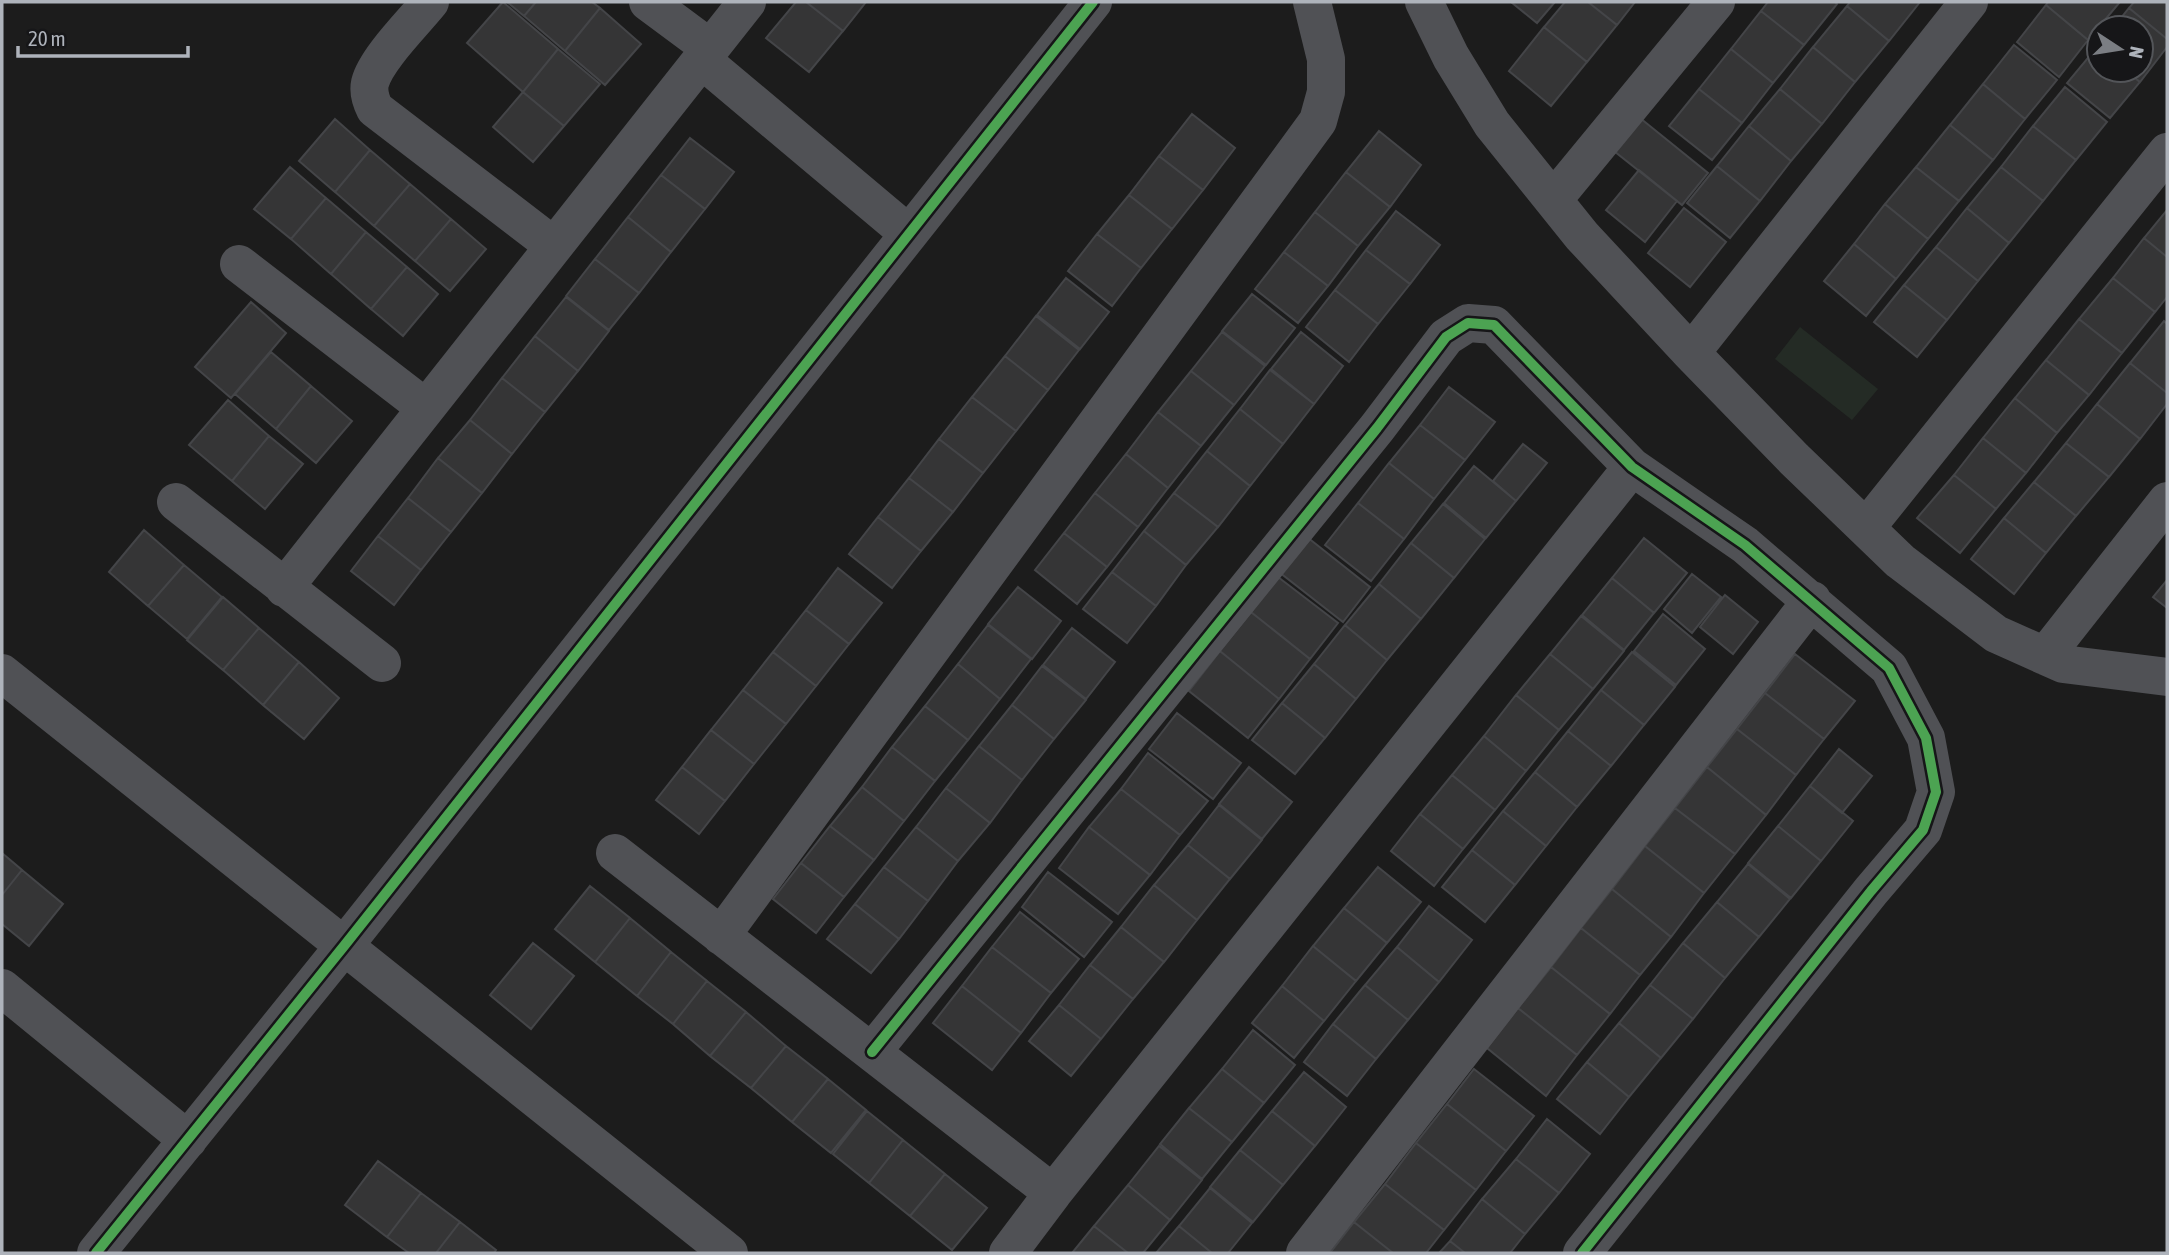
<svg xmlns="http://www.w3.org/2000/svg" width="2169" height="1255" viewBox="0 0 2169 1255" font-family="'Asap Condensed',sans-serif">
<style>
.green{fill:#242b25}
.building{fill:#353536;stroke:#444548;stroke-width:2}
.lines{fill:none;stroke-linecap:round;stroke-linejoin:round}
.street{stroke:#505155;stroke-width:38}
.cycleway-casing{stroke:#161618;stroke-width:15}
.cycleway{stroke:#4ca352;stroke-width:10}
</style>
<rect width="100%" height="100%" fill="#1c1c1c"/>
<path class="green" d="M1800,327l78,62 -26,31 -77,-61z"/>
<path class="building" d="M503,2l55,47 -35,43 -56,-49z
M507,2h29l-12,14z
M536,2h56l8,6 -35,43 -41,-35z
M796,2h10l37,29 -34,41 -43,-34z
M806,2h60l-23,29z
M1511,2h44l-18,21z
M1565,2h23l29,23 -30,37 -43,-35z
M1588,2h47l-18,23z
M1768,2h67l2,2 -33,41 -43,-34z
M1850,2h70l-31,39 -42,-35z
M2048,2h72l-32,38 -42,-35z
M2134,2h33v37l-38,-31z
M2046,5l42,35 -29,37 -42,-35z
M1847,6l42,35 -34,41 -42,-35z
M600,8l41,36 -36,41 -40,-34z
M2129,8l38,31v8l-27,35 -15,-12h16v-42h-28z
M1761,11l43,34 -31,38 -42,-34z
M1544,27l43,35 -36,44 -42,-35z
M2014,45l43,35 -32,39 -42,-35z
M1813,47l42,35 -33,42 -42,-35z
M2097,47l2,23h26l15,12 -30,36 -43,-35z
M558,49l42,35 -36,42 -41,-34z
M1731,49l42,34 -31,40 -43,-34z
M1983,84l42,35 -32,41 -43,-35z
M2065,87l42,35 -31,38 -43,-34z
M1699,89l43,34 -30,37 -43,-34z
M1780,89l42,35 -31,37 -42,-35z
M523,92l41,34 -31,36 -40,-35z
M1192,114l43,34 -32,42 -44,-34z
M1640,118l68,55 -26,32 -68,-54z
M335,119l35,31 -35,42 -36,-31z
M1950,125l43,35 -34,41 -43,-34z
M1749,126l42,35 -31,40 -43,-35z
M2033,126l43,34 -33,41 -42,-34z
M1379,131l42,34 -31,42 -44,-35z
M690,138l44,34 -29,37 -44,-34z
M370,150l40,34 -36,42 -39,-34z
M1159,156l44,34 -31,39 -43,-34z
M1717,166l43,35 -30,37 -43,-35z
M290,167l36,31 -35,41 -37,-30z
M1916,167l43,34 -31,38 -43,-35z
M2001,167l42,34 -34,42 -42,-35z
M1639,170l38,31 -32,41 -39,-32z
M1346,172l44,35 -32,39 -43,-34z
M661,175l44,34 -34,43 -43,-35z
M410,184l41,35 -36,42 -41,-35z
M1129,195l43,34 -31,39 -44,-34z
M326,198l40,34 -35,42 -40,-35z
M1885,204l43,35 -32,40 -42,-35z
M1684,208l42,34 -36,45 -42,-34z
M1967,208l42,35 -31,38 -42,-34z
M2167,210v47l-23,-19z
M1396,211l44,34 -30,39 -44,-34z
M1315,212l43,34 -30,40 -44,-34z
M628,217l43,35 -32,41 -44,-34z
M451,219l35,30 -36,42 -35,-30z
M366,232l41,35 -36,42 -40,-35z
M1097,234l44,34 -29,38 -44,-35z
M2144,238l23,19v40l-12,15 -42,-34z
M1854,244l42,35 -30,37 -42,-35z
M1936,247l42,34 -31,39 -43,-35z
M1366,250l44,34 -32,40 -43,-34z
M1284,252l44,34 -30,37 -43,-34z
M595,259l44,34 -30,37 -43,-34z
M407,267l31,27 -35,42 -32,-27z
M1066,278l43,34 -29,37 -43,-34z
M2113,278l42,34 -33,41 -43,-34z
M1904,285l43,35 -30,37 -43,-35z
M1335,290l43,34 -29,38 -43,-35z
M1252,294l43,34 -29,37 -44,-34z
M566,297l43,34 -31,40 -43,-35z
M251,302l35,31 -55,65 -36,-31z
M1036,316l43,34 -31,40 -43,-34z
M2079,319l43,34 -33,42 -43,-35z
M2164,321l3,3v69l-37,-30z
M1222,332l43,34 -31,39 -43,-34z
M1301,332l42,34 -29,38 -43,-35z
M535,336l43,35 -33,41 -43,-34z
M271,352l40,34 -35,43 -41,-35z
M1005,356l43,34 -32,41 -44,-34z
M2046,360l43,35 -32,38 -42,-35z
M2130,363l37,30v11l-27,35 -43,-35z
M1270,370l44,34 -31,40 -43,-35z
M1191,371l43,34 -33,41 -43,-34z
M502,378l43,34 -33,42 -42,-34z
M311,386l41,35 -36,42 -40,-34z
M1449,387l46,35 -30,38 -45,-35z
M972,397l44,34 -33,42 -44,-34z
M2015,398l42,35 -31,40 -43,-35z
M228,400l41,36 -37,45 -43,-36z
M2097,404l43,35 -31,38 -43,-34z
M1240,409l43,35 -33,42 -43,-35z
M1158,412l43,34 -33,42 -42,-34z
M470,420l42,34 -30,39 -44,-35z
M1420,425l45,35 -31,39 -45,-36z
M269,436l34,28 -38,45 -33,-28z
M1983,438l43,35 -30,36 -42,-34z
M939,439l44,34 -30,39 -44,-34z
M2066,443l43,34 -33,39 -42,-34z
M1523,444l24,19 -31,38 -23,-20z
M1207,451l43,35 -32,41 -44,-34z
M1126,454l42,34 -30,39 -43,-34z
M438,458l44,35 -31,39 -43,-34z
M1389,463l45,36 -30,40 -46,-36z
M1474,466l42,35 -30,37 -42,-35z
M1954,475l42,34 -36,44 -43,-35z
M909,478l44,34 -32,39 -43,-34z
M2034,482l42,34 -30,37 -42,-35z
M1095,493l43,34 -31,40 -43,-34z
M1174,493l44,34 -32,38 -42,-34z
M408,498l43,34 -30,38 -43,-34z
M1358,503l46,36 -33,42 -46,-36z
M1443,504l42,35 -31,39 -43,-35z
M878,517l43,34 -29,37 -43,-34z
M2004,518l42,35 -32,41 -43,-35z
M144,530l40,35 -36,41 -39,-34z
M1144,531l42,34 -30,41 -44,-34z
M1064,533l43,34 -30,37 -42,-34z
M378,536l43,34 -27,35 -43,-34z
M1307,537l63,50 -27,35 -64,-50z
M1644,538l43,35 -33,40 -42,-35z
M1411,543l43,35 -33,41 -42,-35z
M184,565l38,32 -35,42 -39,-33z
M838,568l44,35 -33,41 -43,-34z
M1112,572l44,34 -29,37 -44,-34z
M1692,574l29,23 -29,36 -28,-24z
M1278,577l60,46 -28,36 -59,-47z
M1612,578l42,35 -30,37 -42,-35z
M2167,580v28l-14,-11z
M1379,584l42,35 -34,41 -42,-35z
M1018,587l43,34 -29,38 -44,-35z
M1725,595l33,27 -25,32 -33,-27z
M223,597l36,31 -36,42 -36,-30z
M806,610l43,34 -33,42 -43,-34z
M1251,612l59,47 -31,40 -59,-48z
M1663,614l42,35 -29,36 -42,-34z
M1581,616l43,35 -31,38 -43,-35z
M988,625l43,34 -31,40 -42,-35z
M1345,625l42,35 -31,39 -42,-35z
M259,628l40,34 -36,43 -40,-35z
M1072,628l43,34 -29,37 -43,-34z
M1220,651l59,48 -31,39 -59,-47z
M773,652l43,34 -30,38 -43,-34z
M1632,652l43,35 -31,38 -43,-35z
M1550,654l43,35 -34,41 -43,-35z
M1795,654l60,47 -31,38 -59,-46z
M299,662l40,36 -35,41 -41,-34z
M958,664l42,35 -32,41 -43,-34z
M1314,664l42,35 -31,39 -43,-35z
M1042,666l44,34 -32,39 -42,-34z
M743,690l43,34 -32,40 -43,-34z
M1601,690l43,35 -33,41 -43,-35z
M1765,693l59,46 -28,36 -59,-46z
M1516,695l43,35 -33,41 -42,-35z
M1282,703l43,35 -30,36 -43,-34z
M1012,705l42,34 -32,41 -43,-34z
M925,706l43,34 -33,41 -43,-34z
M1177,713l64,50 -28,36 -64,-50z
M1737,729l59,46 -30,40 -59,-48z
M711,730l43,34 -29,37 -43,-34z
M1568,731l43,35 -34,41 -42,-35z
M1484,736l42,35 -31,39 -43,-35z
M979,746l43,34 -32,43 -44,-35z
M892,747l43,34 -31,40 -42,-34z
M1839,749l33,27 -30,37 -32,-27z
M1148,753l60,48 -28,34 -59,-46z
M682,767l43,34 -26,33 -43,-34z
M1249,767l43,35 -30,37 -43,-35z
M1707,767l59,48 -31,39 -60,-46z
M1535,772l42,35 -31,39 -43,-35z
M1452,775l43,35 -32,39 -43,-35z
M1810,786l43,35 -32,40 -43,-35z
M862,787l42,34 -30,39 -44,-34z
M946,788l44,35 -32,38 -42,-34z
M1121,789l59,46 -30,40 -61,-48z
M1219,805l43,35 -32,39 -42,-34z
M1675,808l60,46 -31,39 -59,-47z
M1503,811l43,35 -31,39 -43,-35z
M1420,814l43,35 -29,37 -43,-35z
M830,826l44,34 -30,37 -43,-34z
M1778,826l43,35 -30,37 -43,-35z
M916,827l42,34 -30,40 -44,-34z
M1089,827l61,48 -32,39 -59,-46z
M1188,845l42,34 -33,41 -43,-35z
M1645,846l59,47 -33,44 -59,-48z
M1472,850l43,35 -30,37 -43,-35z
M2,853l20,17 -20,25z
M801,863l43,34 -28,36 -43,-34z
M1748,864l42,35 -31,38 -42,-35z
M884,867l44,34 -29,38 -44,-35z
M1378,867l43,35 -34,41 -43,-35z
M22,870l41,34 -34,42 -27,-22v-29z
M1048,872l64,50 -28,35 -62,-50z
M1154,885l43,35 -33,42 -43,-35z
M590,886l40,32 -35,44 -40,-33z
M1612,889l59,48 -31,38 -59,-47z
M1717,902l42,35 -34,41 -42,-35z
M855,904l44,35 -28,34 -44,-34z
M1429,906l43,34 -33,42 -42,-35z
M1344,908l43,35 -31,38 -43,-35z
M1020,912l59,47 -28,34 -59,-46z
M630,918l41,34 -34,44 -42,-34z
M1121,927l43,35 -31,37 -43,-34z
M1581,928l59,47 -30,39 -59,-47z
M533,943l41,33 -43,53 -41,-34z
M1683,943l42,35 -32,41 -43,-34z
M1313,946l43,35 -32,40 -42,-35z
M992,947l59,46 -30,40 -59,-47z
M1397,947l42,35 -31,38 -43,-35z
M671,952l36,29 -34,43 -36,-28z
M1090,965l43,34 -32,40 -42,-34z
M1551,967l59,47 -33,41 -59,-47z
M707,981l39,31 -36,44 -37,-32z
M1365,985l43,35 -32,39 -43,-35z
M1650,985l43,34 -32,39 -42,-35z
M962,986l59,47 -29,37 -59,-47z
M1282,986l42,35 -30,37 -42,-35z
M1059,1005l42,34 -30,37 -42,-35z
M1518,1008l59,47 -31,41 -59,-48z
M746,1012l40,34 -35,42 -41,-32z
M1619,1023l42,35 -32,39 -42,-35z
M1333,1024l43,35 -29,37 -43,-34z
M1253,1030l42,35 -31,38 -42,-34z
M786,1046l42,33 -36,43 -41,-34z
M1587,1062l42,35 -29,37 -43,-35z
M1222,1069l42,34 -32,39 -43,-34z
M1474,1069l60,47 -28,35 -59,-47z
M1304,1072l42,35 -31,39 -43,-35z
M828,1079l38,31 -35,43 -39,-31z
M1447,1104l59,47 -30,39 -60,-47z
M1189,1108l43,34 -30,37 -42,-35z
M867,1111l36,29 -34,43 -36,-29z
M1272,1111l43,35 -32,39 -43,-35z
M1547,1119l43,35 -31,39 -43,-34z
M903,1140l42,34 -35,42 -41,-33z
M1416,1143l60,47 -32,40 -59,-46z
M1159,1146l43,34 -32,40 -42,-35z
M1240,1150l43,35 -30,37 -43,-35z
M1516,1159l43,34 -34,41 -43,-35z
M378,1161l43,32 -34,44 -42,-32z
M945,1174l42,34 -35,42 -42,-34z
M1385,1184l59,46 -18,23h-33l-39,-31z
M1128,1185l42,35 -27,33h-15l-34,-27z
M1210,1188l42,35 -24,30h-16l-33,-27z
M421,1193l39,29 -24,31h-27l-22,-16z
M1482,1199l43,35 -15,19h-45l-15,-12z
M460,1222l36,28 -2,3h-58z
M1354,1222l39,31h-63z
M1094,1226l34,27h-56z
M1179,1226l33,27h-56z
M1450,1241l15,12h-26z"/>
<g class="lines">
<path class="street" d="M430,2c-16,20 -54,57 -60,81 -2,9 1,18 5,26l179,137
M648,2l62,46
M1424,2l27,55 41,67 90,112 109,117 103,106 106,102 96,73 67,30 104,13
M702,60l207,174
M1553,200l163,-198
M239,264l187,144
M1691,353l278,-351
M176,502l206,161
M1866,528l301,-376
M284,588l463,-586
M2045,656l122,-155
M2,673l727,580
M615,853l438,340
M721,936l597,-815 8,-29v-33l-14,-57
M2,988l186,152
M872,1052l505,-624 69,-91 22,-14 26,2 138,142 113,78 144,123 37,70 10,54 -13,38 -52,61 -289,362
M96,1253l248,-307 749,-944
M1008,1253l45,-60 579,-726
M1305,1253l507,-653"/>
<defs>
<path id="cycleway" d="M872,1052l505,-624 69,-91 22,-14 26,2 138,142 113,78 144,123 37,70 10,54 -13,38 -52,61 -289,362
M96,1253l248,-307 749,-944"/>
</defs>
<use href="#cycleway" class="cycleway-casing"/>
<use href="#cycleway" class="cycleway"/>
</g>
<rect width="2169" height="1255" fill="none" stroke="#aeb3bb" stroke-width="7"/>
<g transform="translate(2120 49) rotate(102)"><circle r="33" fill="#161618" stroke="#535559" stroke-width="2"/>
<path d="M0-5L12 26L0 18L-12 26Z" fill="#7b7e83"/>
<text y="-10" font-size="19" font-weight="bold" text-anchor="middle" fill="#aeb3bb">N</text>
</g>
<path d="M18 46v10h170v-10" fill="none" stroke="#aeb3bb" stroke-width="3.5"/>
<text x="28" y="46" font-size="21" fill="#aeb3bb" stroke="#161618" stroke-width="5" paint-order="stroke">20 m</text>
</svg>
